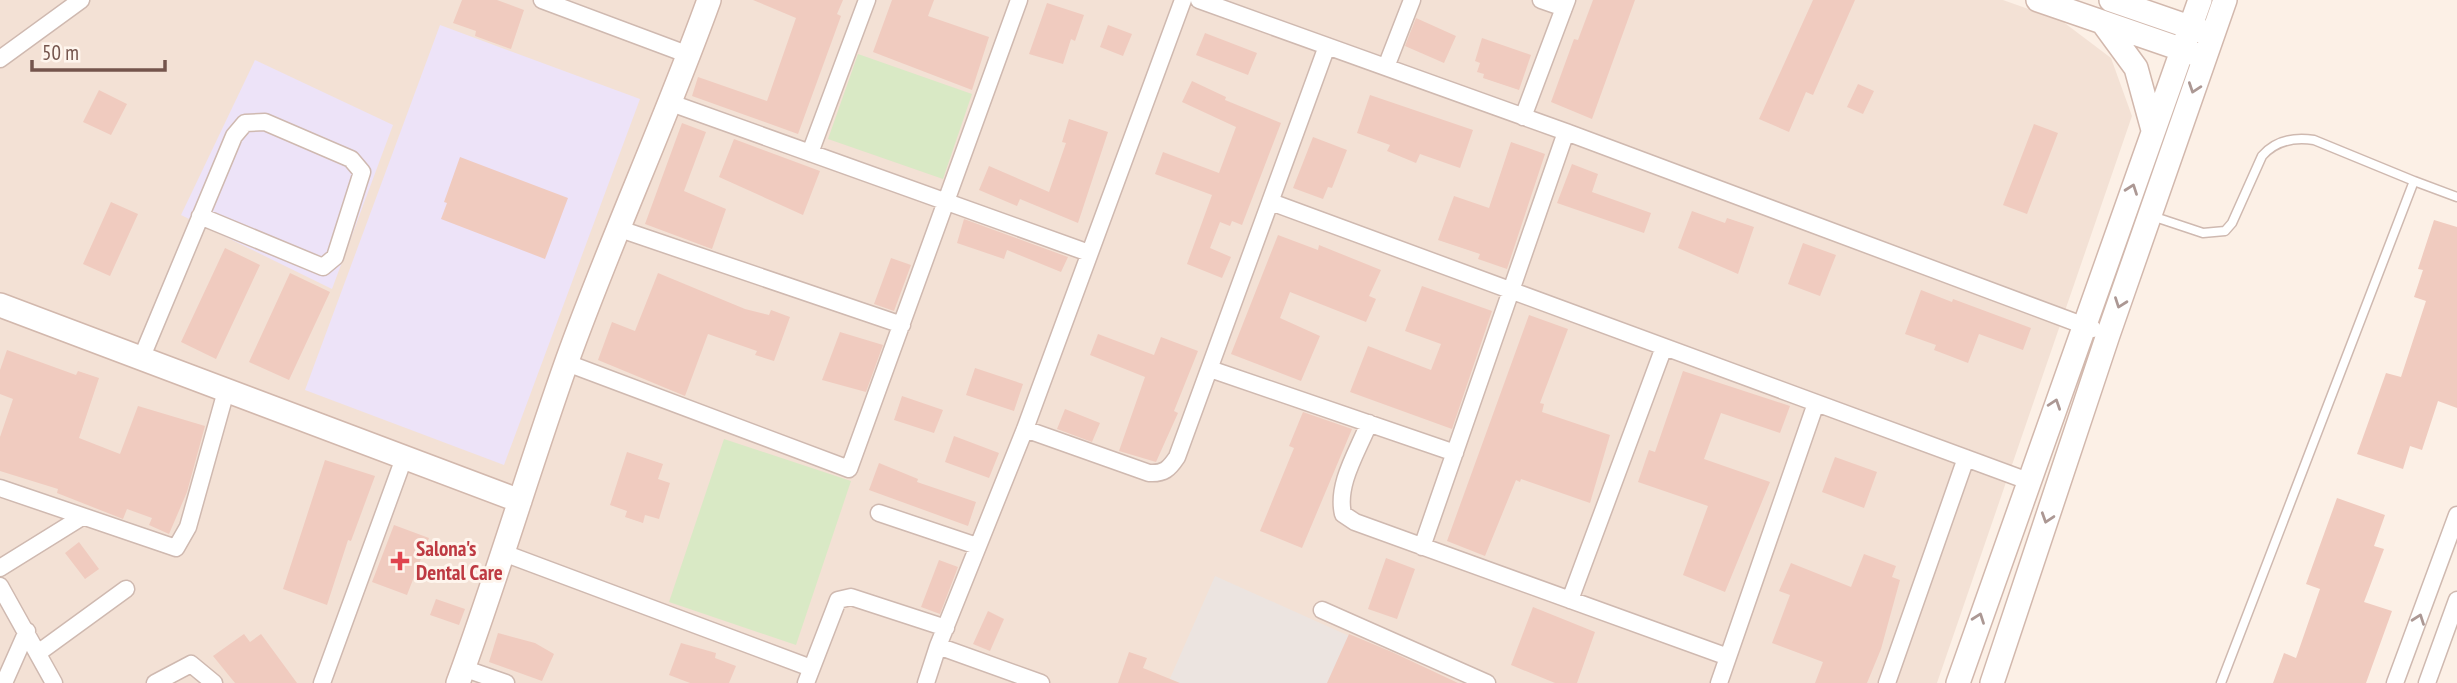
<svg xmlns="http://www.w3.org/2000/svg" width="2457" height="683" viewBox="0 0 2457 683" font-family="'PT Sans Narrow',sans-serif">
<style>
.residential{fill:#f3e1d5}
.industrial{fill:#ece4e0}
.education{fill:#ede3f8}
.green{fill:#d9e9c5}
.building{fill:#f0cbbf}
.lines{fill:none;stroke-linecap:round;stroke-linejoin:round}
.lane-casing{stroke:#cfb9b0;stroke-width:11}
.street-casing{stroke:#cfb9b0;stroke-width:19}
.secondary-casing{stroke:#d2b8ad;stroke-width:26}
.lane{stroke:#fff;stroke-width:8}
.street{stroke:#fff;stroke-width:16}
.secondary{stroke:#fff;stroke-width:23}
.oneway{stroke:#ac9894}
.health-dot{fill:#e0444e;stroke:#fef5ed;stroke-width:2.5}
.labels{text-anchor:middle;stroke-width:6;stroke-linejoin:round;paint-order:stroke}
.health-label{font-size:21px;font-weight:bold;fill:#be3a42;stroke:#fef5ed;text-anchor:start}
</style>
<rect width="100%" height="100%" fill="#fcf0e6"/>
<path class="residential" d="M0,0h2003l59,21 49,37 21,58 -195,567h-1937z"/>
<path class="industrial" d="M1215,576l239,107h-286z"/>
<path class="education" d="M440,25l200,74 -136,366 -199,-75z
M255,60l138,65 -61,164 -151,-74z"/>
<path class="green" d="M858,54l114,40 -29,85 -115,-40z
M724,439l127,42 -55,164 -127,-43z"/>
<path class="building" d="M462,0h35l27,10 -13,39 -36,-13 1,-5 -23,-8z
M753,0h90l-6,14 4,2 -43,118 -106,-38 6,-19 69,24 29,-83z
M892,0h42l-6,16 61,21 -17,53 -99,-38z
M1593,0h42l-43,119 -41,-17 23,-63 4,1z
M1813,0h42l-42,95 -7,-3 -17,40 -30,-13z
M1047,3l37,12 -9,26 -4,-2 -8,25 -34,-10z
M1416,18l40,18 -12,27 -39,-17z
M1108,25l24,9 -9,22 -23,-9z
M1205,33l52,20 -9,22 -52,-20z
M1482,38l49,17 -12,35 -36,-12 1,-4 -7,-2 3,-9 -5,-2z
M1192,81l34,16 -1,3 56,23 -39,102 -10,-4 -2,5 -10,-4 -10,26 21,9 -9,21 -35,-14 25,-69 -57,-21 8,-22 56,21 17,-46 -54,-25z
M1858,84l16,7 -11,23 -16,-7z
M99,90l28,14 -16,31 -28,-13z
M1370,95l103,35 -13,38 -40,-14 -4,9 -29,-12 3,-6 -33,-12z
M1069,119l39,13 -30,91 -58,-24 -3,7 -38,-16 10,-24 60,26 17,-49 -4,-1z
M682,123l24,9 -22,59 42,18 -14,40 -67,-25z
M2034,124l24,9 -31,81 -24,-9z
M1313,137l34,13 -15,38 -4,-1 -5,12 -30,-11z
M734,139l86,32 -17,44 -84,-38z
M1511,142l34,12 -38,115 -29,-10 2,-5 -42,-14 16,-44 35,12z
M460,157l108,41 -23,61 -104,-40 6,-16 -3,-1z
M1572,164l26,10 -6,18 59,21 -7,20 -87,-30z
M111,202l27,12 -28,62 -27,-12z
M1692,211l33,12 2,-5 27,9 -16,47 -60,-26z
M964,219l104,38 -7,15 -54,-22 -3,9 -47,-16z
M2434,220l23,7v181l-19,-7 -16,49 -12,-4 -7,23 -46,-15 29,-81 15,4 25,-76 -12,-4 9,-27 -5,-1z
M1278,235l40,15 1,-5 62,25 -12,26 7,3 -10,23 -76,-30 -10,26 40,18 -19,45 -70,-27z
M1803,243l33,12 -16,41 -32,-12z
M225,248l35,17 -44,94 -35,-17z
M891,258l20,7 -17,46 -20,-7z
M290,273l40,19 -41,88 -40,-18z
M658,273l87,36 24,6 2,-5 19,7 -16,44 -19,-6 2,-4 -49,-17 -23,62 -87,-36 14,-38 23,9z
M1422,286l70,25 -40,118 -102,-37 18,-46 63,24 10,-26 -36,-13z
M1921,290l31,12 1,-3 78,29 -8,22 -44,-16 -11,29 -34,-13 2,-5 -31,-11z
M1529,315l39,14 -28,74 4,1 -2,8 68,23 -20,68 -69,-24 -1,3 -4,-2 -31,76 -38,-15z
M840,332l43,13 -17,47 -44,-12z
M1098,334l56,21 7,-18 37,14 -24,60 4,2 -22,49 -37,-11 26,-74 -55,-22z
M7,350l69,25 2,-4 21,7 -20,60 41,16 18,-48 67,20 -18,66 -18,42 -20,-9 3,-7 -25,-9 -4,10 -66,-26 1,-4 -58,-18v-34l13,-38 -13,-5v-24z
M975,368l48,16 -9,27 -48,-16z
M1683,371l107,35 -10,27 -59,-20 -17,46 66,23 -45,110 -42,-17 25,-69 -70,-24 11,-32 6,2z
M902,396l41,14 -9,23 -40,-13z
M1065,409l35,14 -8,19 -35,-13z
M1303,412l49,17 -50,119 -42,-17 34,-83 -5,-2z
M954,436l45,17 -10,25 -44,-16z
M627,452l36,12 -5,15 12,4 -11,36 -14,-4 -2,8 -18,-6 2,-6 -17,-6z
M1835,457l42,15 -13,36 -42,-16z
M325,460l50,16 -24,65 -3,-1 -21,65 -44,-16z
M879,463l39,16 -1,3 59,20 -8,24 -99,-36z
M2337,498l48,17 -11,31 10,3 -20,53 28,9 -26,72h-93l11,-30 12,5 24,-69 -14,-5z
M394,525l35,13 -22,57 -35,-13z
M79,542l20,27 -14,10 -20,-26z
M1864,554l32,12 -4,11 8,3 -19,69 -14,34h-52l8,-21 -51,-19 18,-48 -11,-4 12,-28 60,24z
M1386,558l29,11 -18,50 -29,-10z
M939,560l19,7 -18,47 -19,-7z
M436,599l29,10 -6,16 -29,-10z
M1533,607l62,25 -18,51h-22l-44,-18z
M988,611l16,8 -14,32 -17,-7z
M498,633l37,10 19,11 -12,27 -53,-19z
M244,634l6,8 11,-8 36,49h-62l-22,-27z
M1349,634l43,18 66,31h-131z
M681,643l35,10 -1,5 21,8 -7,17h-39l-21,-8z
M1129,652l18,6 -4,10 37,15h-62z"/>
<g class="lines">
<defs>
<path id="lane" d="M2152,216l51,17 22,-2 7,-8 30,-67c14,-16 32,-19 52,-16l100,41
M2221,683l193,-502 43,16"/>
<path id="street" d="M542,0l147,55
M1199,0l367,132 527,197
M1541,0l23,8
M0,59l81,-59
M1386,67l26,-67
M671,103l418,150
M1523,117l44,-117
M810,153l57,-153
M1271,202l757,279
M617,228l285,97
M141,359l93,-223 11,-13 20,-1 86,37 11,13 -27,85 -12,10 -123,-51
M567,363l282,106 170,-469
M1210,369l245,84
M1369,423c-11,28 -33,61 -26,91l12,8 373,135
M1025,429l124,44c15,1 20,-4 28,-16l150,-411
M0,488l176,60 12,-21 38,-136
M879,513l98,33
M1422,547l144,-415
M501,552l310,116
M0,568l82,-51
M0,586l54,97
M1570,600l94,-253
M1322,610l165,73
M938,646l103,37
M38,653l88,-64
M463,668l43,15
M4,683l23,-52
M155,683l36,-19 23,19
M322,683l82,-225
M806,683l32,-83 13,-3 95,31
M926,683l12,-37 87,-217 158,-429
M1719,683l97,-280
M1887,683l79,-225
M2395,683l62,-168
M2427,683l30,-83"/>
<path id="secondary" d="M2038,0l157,54
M2111,0l93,32
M2103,23l33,45 17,62
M0,305l520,196
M458,683c39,-106 71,-215 109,-322 44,-122 98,-239 142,-361
M1958,683l242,-683
M1992,683l116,-348 117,-335"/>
</defs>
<use href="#lane" class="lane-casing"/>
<use href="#street" class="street-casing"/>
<use href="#secondary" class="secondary-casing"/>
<use href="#lane" class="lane"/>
<use href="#street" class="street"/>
<use href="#secondary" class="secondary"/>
</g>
<defs><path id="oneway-chevron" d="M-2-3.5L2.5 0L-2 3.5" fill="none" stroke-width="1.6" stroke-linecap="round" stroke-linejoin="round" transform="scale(1.75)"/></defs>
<g class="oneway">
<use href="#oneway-chevron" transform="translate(2194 88) rotate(109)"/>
<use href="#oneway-chevron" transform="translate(2132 189) rotate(-70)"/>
<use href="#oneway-chevron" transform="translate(2120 303) rotate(110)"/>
<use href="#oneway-chevron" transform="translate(2055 404) rotate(-71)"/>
<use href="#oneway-chevron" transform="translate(2047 518) rotate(108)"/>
<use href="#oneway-chevron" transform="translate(1979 618) rotate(-70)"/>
<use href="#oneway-chevron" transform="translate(2419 619) rotate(-70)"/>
</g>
<path class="health-dot" d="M396.5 550.5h7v7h7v7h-7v7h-7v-7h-7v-7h7z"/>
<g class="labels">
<g class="health-label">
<text x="416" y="556">Salona's<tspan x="416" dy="24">Dental Care</tspan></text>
</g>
</g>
<path d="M32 60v10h133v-10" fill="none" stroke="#74544c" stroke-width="3.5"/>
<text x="42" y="60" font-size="21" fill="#74544c" stroke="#fef5ed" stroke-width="5" paint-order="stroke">50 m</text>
</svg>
